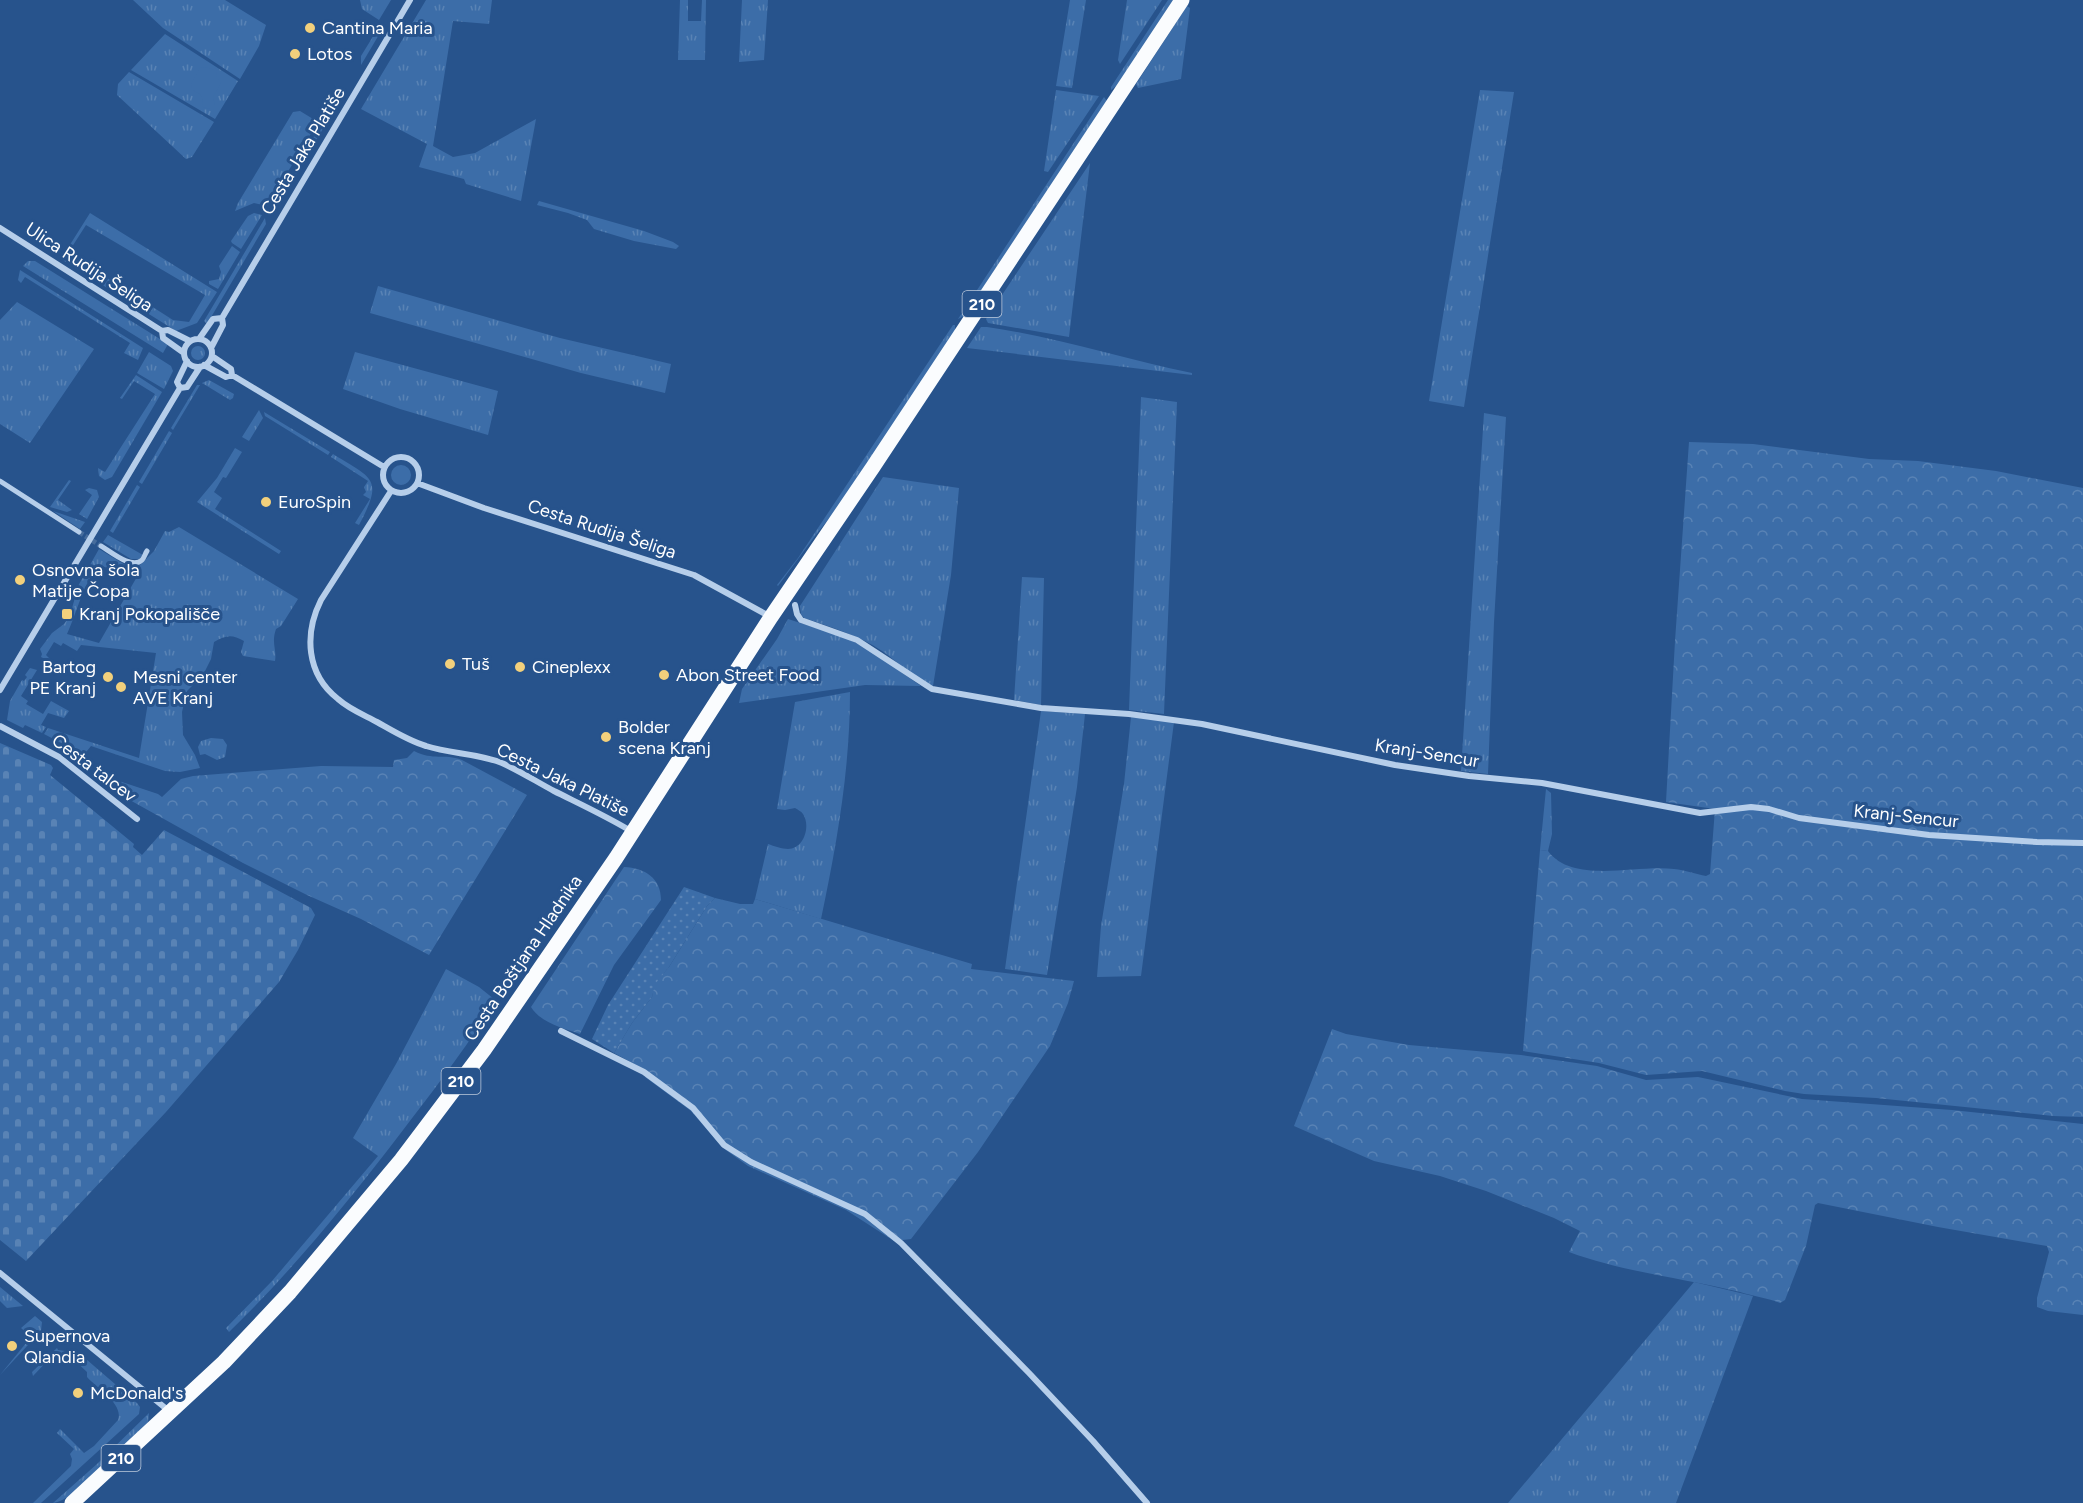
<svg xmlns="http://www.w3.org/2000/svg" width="2083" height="1503" viewBox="0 0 2083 1503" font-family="Figtree,sans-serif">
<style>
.grass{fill:url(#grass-tufts);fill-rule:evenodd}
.forest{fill:url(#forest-crowns)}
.cemetery{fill:url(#cemetery-stones)}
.garden{fill:url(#garden-dots)}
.pitch{fill:#3c6da8}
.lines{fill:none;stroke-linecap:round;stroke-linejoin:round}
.pedestrian-tunnel{stroke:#476d9d;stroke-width:5;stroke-dasharray:5 2.5;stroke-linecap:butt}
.pedestrian{stroke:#b6ceea;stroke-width:5}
.minor{stroke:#b6ceea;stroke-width:6}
.primary{stroke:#fafcfe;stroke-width:15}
.poi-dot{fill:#f2d07c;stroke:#27538c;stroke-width:2}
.labels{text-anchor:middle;stroke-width:6;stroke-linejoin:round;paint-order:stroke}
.shield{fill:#27538c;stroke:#becbdc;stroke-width:1.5}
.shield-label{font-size:16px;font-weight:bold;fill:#fff}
.poi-label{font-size:18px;fill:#fff;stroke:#27538c;text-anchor:start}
.street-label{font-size:18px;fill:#fff;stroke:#27538c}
</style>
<defs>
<pattern id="grass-tufts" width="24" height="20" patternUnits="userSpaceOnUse" patternTransform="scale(1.5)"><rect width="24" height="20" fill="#3c6da8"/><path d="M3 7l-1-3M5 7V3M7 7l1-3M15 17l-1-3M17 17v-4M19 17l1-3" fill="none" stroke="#5983b5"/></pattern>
<pattern id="forest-crowns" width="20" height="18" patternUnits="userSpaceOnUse" patternTransform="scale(1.5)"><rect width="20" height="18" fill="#3c6da8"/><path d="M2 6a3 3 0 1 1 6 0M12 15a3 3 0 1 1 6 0" fill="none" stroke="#5983b5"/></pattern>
<pattern id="cemetery-stones" width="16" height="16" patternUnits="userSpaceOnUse" patternTransform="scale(1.5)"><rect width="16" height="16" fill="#3c6da8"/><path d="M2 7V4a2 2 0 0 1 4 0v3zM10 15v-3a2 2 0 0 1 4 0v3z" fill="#5983b5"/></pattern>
<pattern id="garden-dots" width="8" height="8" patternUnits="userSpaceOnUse" patternTransform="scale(1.5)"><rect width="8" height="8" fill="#3c6da8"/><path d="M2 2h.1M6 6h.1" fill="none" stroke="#5983b5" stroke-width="1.8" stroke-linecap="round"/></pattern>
</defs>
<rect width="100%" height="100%" fill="#27538c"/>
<path class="grass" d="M133,0h92l41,25 -7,21 -19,33 -77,-51z
M360,0h31l-12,20 -17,-11z
M426,0h66l-3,24 -36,-3 -20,125 20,11 22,-4 61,-34 -15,82 -55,-17 -2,-5 -45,-12 8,-23 -66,-35z
M680,0h8v21h13l1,-21h4l-1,60h-27z
M742,0h26l-4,60 -25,2z
M1070,0h16l-14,88 -16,-2z
M1127,0h35l-42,64 -2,-4z
M1168,0h7l-56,84 -8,6v-3z
M1187,6l3,2 -9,71 -43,9 -2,-4z
M377,30l3,3 -19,32v-9z
M165,34l73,47 -23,38 -84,-49z
M129,72l85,50 -22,35 -6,2 -69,-64 1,-11z
M1056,90l43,6 -51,76 -4,-1z
M1480,90l34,2 -50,315 -35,-6z
M1104,97l3,4 -143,215 -6,3z
M300,111l18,11 -51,84 -13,-3 -19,8 3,-8 55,-91z
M322,123l2,4 -46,78 -7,3z
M1090,163l-21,174 -81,-14 -2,-4z
M539,201l105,30 29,11 6,4 -3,3 -42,-8 -40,-12 -7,-9 -19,-7 -31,-8z
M90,213l127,79 -20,31 -21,8 -115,-72zM86,225l119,70 -16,27 -16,-2 -105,-67z
M254,213l8,2 -21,34 -9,-6 -1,-2 17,-25z
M265,218l1,6 -59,100 -3,-3z
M232,246l8,6 -22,37 -9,-5v-3l10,-2 2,-7 -2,-6z
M28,261h7l133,83 -5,9 -140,-87z
M20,270l123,78 -5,12 -14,-7 6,-10 -105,-66 -4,6 -3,-3z
M378,286l182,52 111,26 -6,29 -84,-20 -211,-60z
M17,302l77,47 -64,94 -30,-19v-104z
M953,325h2v6l-110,168 -27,33 -40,54 -1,-1 21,-27z
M981,327h6c70,10 136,32 205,46v2l-225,-27z
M191 353a7 7 0 1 1 14 0a7 7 0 1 1-14 0Z
M149,352l22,14 2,5 -9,18 -27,-16z
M355,352l143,39 -10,44 -88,-26 -57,-20z
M136,375l26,17 -50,85 -7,3 -6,-4 -1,-8 7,4 50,-78 -21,-13 -12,18 -2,-1z
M209,380l25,14 -1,4 -3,2 -28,-17z
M197,385h3l-27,45 -2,-2z
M1141,397l36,5 -13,312 -35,-4z
M259,410l4,8 -14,23 -7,-4z
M264,412l66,40 -2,3 -63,-39z
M1484,413l22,4 -12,205 -6,152 -27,-3z
M169,431l3,2 -30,51 -3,-2z
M235,448l7,4 -16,26 -3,-1 -9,15 8,6 -7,11 66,42 -2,3 -82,-52 20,-24z
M333,454c40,25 51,24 26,71l-4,-2 15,-24 -7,-4 3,-3 -2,-5 4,-6 -37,-24z
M391 475a10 10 0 1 1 20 0a10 10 0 1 1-20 0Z
M883,477l76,11 -8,87 -18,111c-19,-8 -34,-23 -51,-35 -24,-16 -51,-24 -78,-33l-3,-4 -1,-8z
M69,480l2,1 -13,19 14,10 -5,2 -17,-5z
M137,485l3,2 -27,46 -3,-2z
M89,488l8,2 2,7 -12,22 -8,-5 13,-19 -7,-5z
M53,511l32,11 -5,7z
M179,527l119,72 -17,27 -5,3c-5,14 1,21 -1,32l-32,-5 -2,-4 3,-11c-12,-7 -18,-6 -30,1l-3,17 -8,16 -16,16 -5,21 1,23 12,20 5,13 -20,4 -15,-1 -74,-25 -9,11 3,3 -4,3h-6l-14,-10 6,-7 -23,-12 4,-6 91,30 17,-105 -75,-8 -4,6 -14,-8 -2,3 -7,-4 -8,13 5,5 -2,1 -8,-4 1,-3 -2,-5 12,-16 12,-9 6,-8 8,-30 21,-37 28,17h12l15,-15 11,-20 4,1zM99,565l23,8 2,-3 14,5 -39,68 -32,-9c11,-24 15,-48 32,-69z
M108,535l35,20 -4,4h-8l-28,-17z
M1022,577l22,1 -3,127 -27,-5z
M788,619l56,18 24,12 53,37 -56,-1 -126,18 3,-14 35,-50z
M30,668l7,2 -16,26 7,5 -2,3 17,10 8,-13 18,10 -5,7 -16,-5 -7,12 5,2 -4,6 -17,-8 -2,3 -16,-8 3,-19 12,-21 2,1 3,-4 -2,-2z
M850,692c0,77 -13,151 -29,227l-66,-20 13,-55c6,2 14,5 20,5 16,0 23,-23 15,-35 -2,-3 -5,-4 -8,-6l-10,2 -8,-1 18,-107z
M1041,711l44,3 -8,73 -30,188 -42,-6z
M1131,717l43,5 -33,254 -44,1 4,-51 23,-142z
M211,738l12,1 4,6 -2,12 -8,3 -12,-6 -5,1 -2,-8 3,-6z
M1546,789l5,4 1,41 -4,17 -8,-1z
M446,969l33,18 15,12v5c-29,45 -61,87 -94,130 -53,69 -108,137 -171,198l-3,-4 46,-47 106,-125 -25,-18 43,-74z
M1694,1282l59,14 -77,207h-168z
M0,1287l23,19 -16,2 -7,-7z
M35,1316l7,6 -1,9 -41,44 31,-38 -10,-9z
M57,1348l1,2 21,3 58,50 3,4 -1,7 -98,89h-8l38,-37 1,-7 -2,-5 4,-5 -17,-16 3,-4 24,24 10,-7 24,-26c6,-16 -21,-32 -31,-43v-5l-16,-15 -7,-3 -13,3 -18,19 -1,-4z
M149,1413l-1,9 -5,9c-16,15 -72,72 -90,72l44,-39z"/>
<path class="forest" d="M1689,442l64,2 116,15 49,2 78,10 87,17v629l-30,-1 -177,-18 -72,-4 -19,-3 -83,-20 -56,4 -47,-12 -76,-12 17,-201 8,1c25,34 89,13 126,18 11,1 22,5 32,7l4,-2 5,-65 -49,-7 9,-161z
M414,751c20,10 29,2 48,9l65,35 -98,160 -68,-36 -54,-24 -64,-32 -142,-79 3,-8 54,18 4,3 19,-18 12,-3 128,-10 72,1 1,-7 13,-2z
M624,867c21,1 37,11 37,33l-47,65 -34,69c-17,-6 -39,-11 -49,-27z
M715,898l25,6h13l2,-5 217,65 -1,5 103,12 -6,22 -18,43 -72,106 -67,87 -17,2 -48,-31 -98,-44 -25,-18 -32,-37 -46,-34 4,-5 -35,-19 18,-30 20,-26 2,-13 15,-17 38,-61z
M1332,1029l14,5 63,11 112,10 76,11 49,14 52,-3 104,22 150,11 131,14v191l-35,-4 -11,-4v-9l12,-46 -2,-6 -109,-19 -120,-24 -3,2 -9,41 -21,54 -5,3c-12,-5 -27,-7 -40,-11 -57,-14 -117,-20 -171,-40l11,-21 -26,-13 -68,-27 -46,-15 -66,-15 -80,-35z"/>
<path class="cemetery" d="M0,743l51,22 2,3 -3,7 84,69 -1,3 9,8 22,-25 147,78 4,7 -17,35 -19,32 -113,130 -140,149 -26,-21z"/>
<path class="garden" d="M684,887l31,11 -8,8 -38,61 -14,17 -3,13 -20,26 -18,30 -22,-14 16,-34z"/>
<path class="pitch" d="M208,67l5,3 2,-2 2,3 -1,5 5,7 -8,14 2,8 -5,4 -7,-2c0,-14 -2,-11 -11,-18l-1,-5 9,-16z"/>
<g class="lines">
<path class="pedestrian-tunnel" d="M79,532l22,14"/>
<path class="pedestrian" d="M0,481l79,51
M101,546c9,5 31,24 41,14 2,-2 3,-6 5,-9"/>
<path class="minor" d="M0,228l162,103 6,-1 22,11
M162,331l1,7 21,15
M184 353a14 14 0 1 1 28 0a14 14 0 1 1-28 0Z
M199,339l14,-20 9,-1
M211,348l12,-23 -1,-7 188,-318
M212,356l19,13 1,6
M204,365l22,12 6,-2 152,92
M180,388l7,-1 13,-20
M383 475a18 18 0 1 1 36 0a18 18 0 1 1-36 0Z
M417,483l67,25 210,67 75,41
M391,491l-70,109c-17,34 -15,74 17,99 11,10 26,16 39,23 16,9 32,19 49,24 25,8 51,7 76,17 18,8 35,19 52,28 26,13 52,25 77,40
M795,605l2,9 4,6 56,20 75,49 109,19 88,6 73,10 193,41 74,11 73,7 158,30 51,-6 18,2 30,9 130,17 108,7 46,1
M0,690l180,-302 -3,-6 10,-21
M0,726l59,31 78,62
M561,1031l83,41 49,36 31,37 27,17 114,52 36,29 128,130 64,68 54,62
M0,1273l169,138"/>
<path class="primary" d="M72,1503l152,-141 66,-70 111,-132 83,-110 132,-192 155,-241 102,-150 309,-467"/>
</g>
<g class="poi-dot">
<circle cx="310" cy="28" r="6"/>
<circle cx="295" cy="54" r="6"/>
<circle cx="266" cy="502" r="6"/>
<circle cx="20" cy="580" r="6"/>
<rect x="61" y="608" width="12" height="12" rx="3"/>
<circle cx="450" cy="664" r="6"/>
<circle cx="520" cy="667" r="6"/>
<circle cx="664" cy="675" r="6"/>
<circle cx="108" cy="677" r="6"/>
<circle cx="121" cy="687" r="6"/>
<circle cx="606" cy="737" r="6"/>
<circle cx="12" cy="1346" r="6"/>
<circle cx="78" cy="1393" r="6"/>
</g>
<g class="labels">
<g class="shield">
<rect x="962.5" y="291" width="39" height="26" rx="4.5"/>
<rect x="441.5" y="1068" width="39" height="26" rx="4.5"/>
<rect x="101.5" y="1445" width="39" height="26" rx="4.5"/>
</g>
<g class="shield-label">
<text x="982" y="310">210</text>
<text x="461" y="1087">210</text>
<text x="121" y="1464">210</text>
</g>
<g class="poi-label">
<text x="322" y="34">Cantina Maria</text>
<text x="307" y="60">Lotos</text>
<text x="278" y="508">EuroSpin</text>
<text x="32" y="576">Osnovna šola<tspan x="32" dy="21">Matije Čopa</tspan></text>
<text x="79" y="620">Kranj Pokopališče</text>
<text x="462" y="670">Tuš</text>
<text x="96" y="673" text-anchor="end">Bartog<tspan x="96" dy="21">PE Kranj</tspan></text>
<text x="532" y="673">Cineplexx</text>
<text x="676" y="681">Abon Street Food</text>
<text x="133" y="683">Mesni center<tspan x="133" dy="21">AVE Kranj</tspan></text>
<text x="618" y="733">Bolder<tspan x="618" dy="21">scena Kranj</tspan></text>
<text x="24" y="1342">Supernova<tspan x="24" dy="21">Qlandia</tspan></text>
<text x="90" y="1399">McDonald's</text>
</g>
<g class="street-label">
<text transform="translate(303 151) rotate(-59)" y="6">Cesta Jaka Platiše</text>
<text transform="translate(89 267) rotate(33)" y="6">Ulica Rudija Šeliga</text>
<text transform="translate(602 529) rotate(18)" y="6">Cesta Rudija Šeliga</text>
<text transform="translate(1427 753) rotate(9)" y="6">Kranj-Sencur</text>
<text transform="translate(94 768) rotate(37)" y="6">Cesta talcev</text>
<text transform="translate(563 780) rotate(26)" y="6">Cesta Jaka Platiše</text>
<text transform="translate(1906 816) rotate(6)" y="6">Kranj-Sencur</text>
<text transform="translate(523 958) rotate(-56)" y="6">Cesta Boštjana Hladnika</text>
</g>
</g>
</svg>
